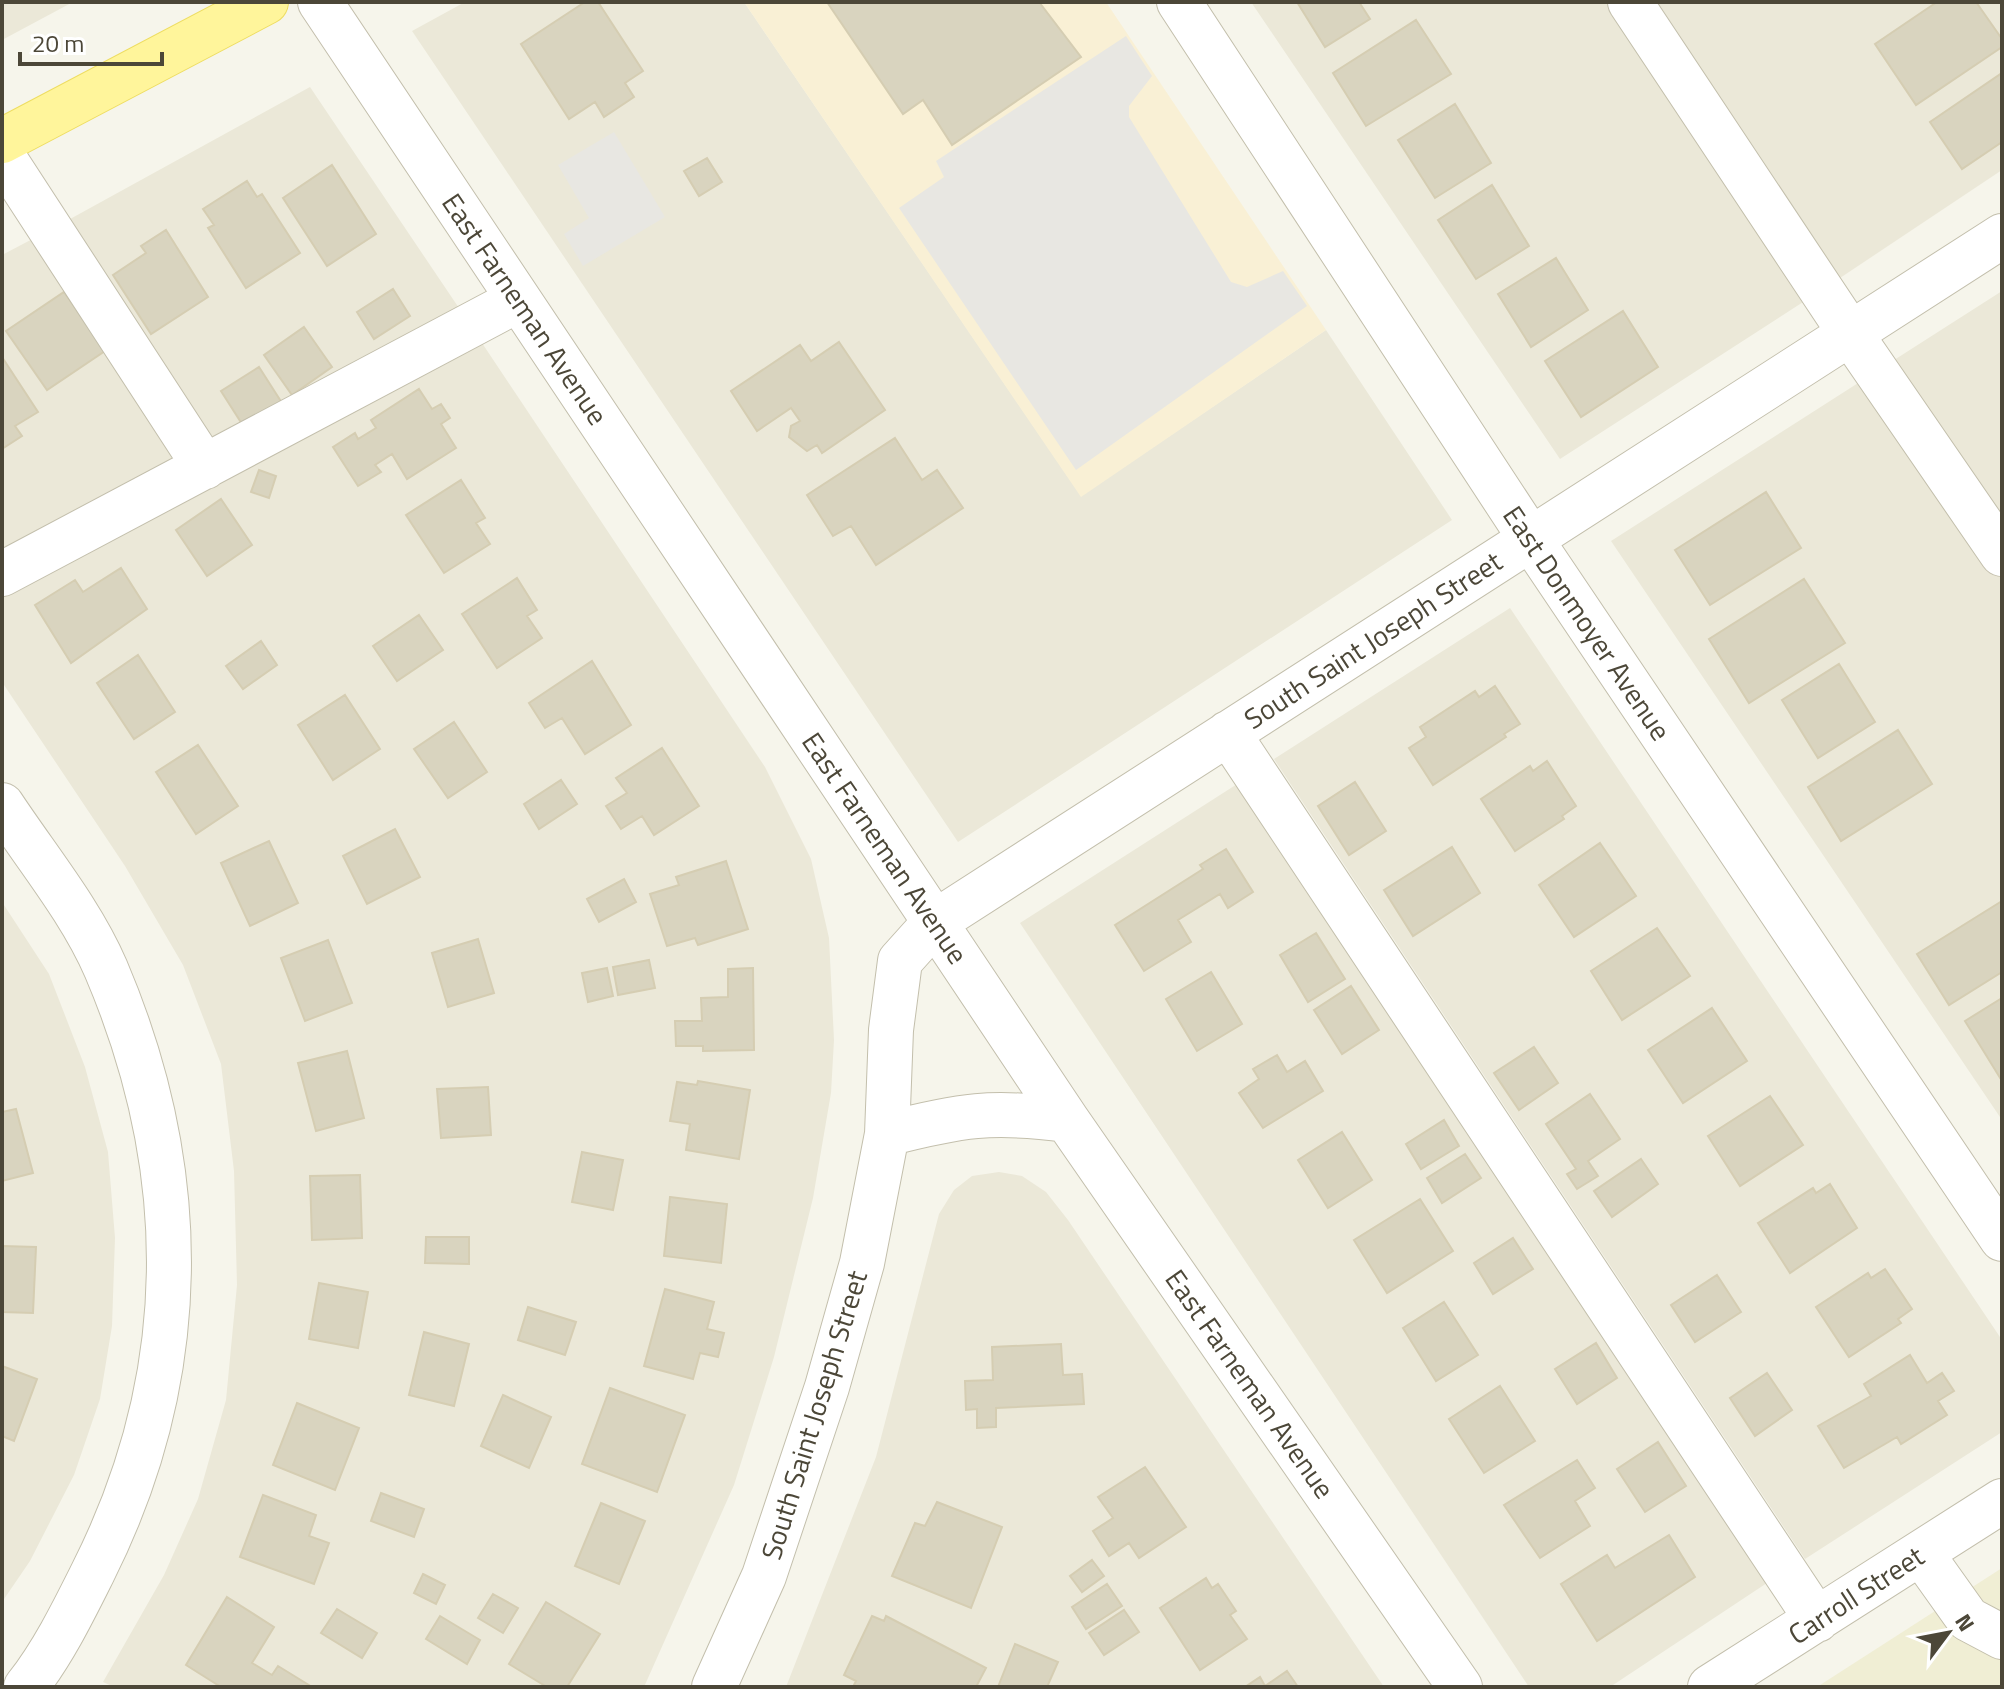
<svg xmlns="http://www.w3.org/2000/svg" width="2004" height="1689" viewBox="0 0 2004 1689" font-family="'Titillium Web',sans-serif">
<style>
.residential{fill:#ebe8d8}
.commercial{fill:#f9f0d5}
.education{fill:#f0eed4}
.parking{fill:#e8e7e2}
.building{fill:#d9d4bf;stroke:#d5cdb2;stroke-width:2}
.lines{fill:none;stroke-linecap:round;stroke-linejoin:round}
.minor-casing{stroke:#c3bfac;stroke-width:46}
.major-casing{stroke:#eedd62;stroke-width:46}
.minor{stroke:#fff;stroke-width:44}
.major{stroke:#fff59b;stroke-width:44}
.labels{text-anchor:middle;stroke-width:6;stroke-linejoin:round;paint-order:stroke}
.street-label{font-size:28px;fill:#4c4738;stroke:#fff}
</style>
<rect width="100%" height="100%" fill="#f6f5eb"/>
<path class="residential" d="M2,2h71l-71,38z
M465,2h279l337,494 245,-166 126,190 -494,322 -546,-811z
M1251,2h365l198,293 -254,164z
M1653,2h349v168l-165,110z
M310,87l153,227 -252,135 -150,-225z
M42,234l144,227 -184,95v-301z
M2002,291v829l-391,-579z
M476,334l289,433 46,92 18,79 5,102 -3,53 -18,105 -39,159 -40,128 -90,202h-530l-11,-5 61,-107 34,-76 28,-99 11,-115 -3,-114 -13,-107 -38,-99 -58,-99 -123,-184v-94z
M1510,608l492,732v92l-197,127 -531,-800z
M1245,779l534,796 -169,112h-81l-509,-764z
M2,902l47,72 36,93 23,85 7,86 -3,88 -12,73 -26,76 -44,86 -28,41z
M999,1172l23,4 24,16 22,28 316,467h-598l90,-230 63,-243 15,-24 18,-14z"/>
<path class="commercial" d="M744,2h362l220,328 -245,167z"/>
<path class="education" d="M2002,1568v119h-185z"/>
<path class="parking" d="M1126,36l26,40 -23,30v11l102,165 16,5 36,-16 24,35 -231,164 -177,-262 45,-31 -8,-16z
M614,132l51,85 -82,49 -19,-32 25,-16 -31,-53z"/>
<path class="building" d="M585,2h13l45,69 -18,12 9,14 -30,20 -9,-15 -26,17 -48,-75z
M827,2h212l42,55 -129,88 -29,-45 -20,14z
M1297,2h62l11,17 -45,28z
M1937,2h39l26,37v8l-86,58 -41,-61z
M1416,20l35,54 -85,52 -33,-53z
M2002,73v69l-40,27 -32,-47z
M1455,104l36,59 -56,35 -37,-58z
M707,158l15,24 -23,14 -15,-25z
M332,165l44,69 -49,32 -44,-68z
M247,181l10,16 5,-3 38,59 -54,35 -38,-60 6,-3 -11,-16z
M1492,185l37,61 -53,33 -38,-59z
M166,230l42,67 -57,37 -38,-59 33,-22 -5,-7z
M1556,258l32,52 -57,37 -33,-53z
M393,289l17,27 -36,23 -17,-27z
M64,292l41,59 -58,39 -41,-59z
M1623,311l35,56 -77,50 -36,-56z
M304,327l28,40 -40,28 -28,-40z
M839,342l46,68 -63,43 -5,-8 -10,6 -18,-14 2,-11 9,-5 -9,-13 -34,23 -26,-40 69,-46 11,16z
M2,357l36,55 -23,14 7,10 -20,13z
M259,367l23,36 -38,24 -23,-36z
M419,389l13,20 9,-5 9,14 -9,6 15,24 -49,31 -15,-25 -17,11 6,7 -23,14 -25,-39 22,-14 3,6 18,-11 -5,-8z
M895,438l27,42 15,-10 26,38 -87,57 -25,-39 -18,10 -26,-41z
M259,470l17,6 -7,22 -18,-6z
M461,480l24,38 -9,5 14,21 -46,29 -38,-58z
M1766,492l35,56 -91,57 -35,-55z
M221,499l31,46 -45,31 -31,-46z
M121,568l26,41 -76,54 -36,-58 40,-25 8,12z
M517,578l20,32 -10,6 15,22 -45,30 -35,-54z
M1804,579l41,64 -96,60 -40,-64z
M419,615l24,35 -46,31 -24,-35z
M261,641l16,24 -34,24 -17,-23z
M138,655l37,57 -41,27 -37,-56z
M592,661l39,64 -46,29 -23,-36 -17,10 -16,-25z
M1839,664l36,58 -57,36 -36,-58z
M1495,686l25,38 -16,10 2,3 -73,48 -24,-37 17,-11 -6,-10 55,-36 4,6z
M345,695l35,54 -47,31 -35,-55z
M454,722l33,50 -39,26 -34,-49z
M1898,730l34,54 -91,57 -33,-54z
M198,745l40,61 -42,28 -40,-62z
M662,748l37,58 -45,29 -12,-19 -21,13 -15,-23 21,-13 -11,-15z
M1547,761l29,45 -14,10 2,3 -49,32 -34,-52 49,-33 3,5z
M561,780l16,24 -38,25 -15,-25z
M1355,782l31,49 -37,24 -31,-49z
M395,829l25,48 -53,27 -24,-48z
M269,841l29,62 -48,23 -29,-63z
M1600,843l36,53 -62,41 -35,-52z
M1452,847l28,46 -67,43 -29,-46z
M1226,849l27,43 -25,16 -8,-14 -42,26 13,22 -47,29 -29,-46 88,-56 -3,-4z
M726,861l22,68 -50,16 -3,-7 -28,8 -17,-52 29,-9 -3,-8z
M624,879l12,23 -37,20 -12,-23z
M2002,901v71l-53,33 -32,-51z
M1657,928l33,48 -68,44 -31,-49z
M1316,933l29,46 -37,23 -28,-47z
M478,939l16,54 -46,14 -16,-54z
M328,940l24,63 -47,18 -24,-63z
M649,960l6,28 -37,7 -5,-28z
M607,968l6,28 -25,6 -6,-29z
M753,968l1,82 -51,1v-5h-27l-1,-25h27l-1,-23 27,-1v-28z
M1211,972l31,52 -45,27 -31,-52z
M1351,986l28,44 -37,24 -28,-44z
M2002,998v83l-37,-60z
M1712,1008l35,53 -64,42 -35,-53z
M1534,1047l24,36 -39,27 -25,-37z
M347,1051l17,67 -48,13 -18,-68z
M1277,1055l10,17 18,-11 18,30 -60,37 -24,-35 20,-14 -6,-10z
M698,1081l52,9 -11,69 -53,-9 4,-26 -20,-3 7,-39 20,3z
M488,1087l3,48 -50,3 -4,-49z
M1590,1094l30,45 -32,22 10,15 -21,13 -10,-15 9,-5 -30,-45z
M1770,1096l33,49 -63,41 -32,-50z
M16,1109l17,64 -31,8v-69z
M1444,1120l15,26 -38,23 -15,-25z
M1342,1132l30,48 -44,28 -30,-48z
M582,1152l41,8 -10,50 -41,-8z
M1465,1154l16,24 -39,25 -15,-25z
M1641,1159l17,25 -46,33 -18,-26z
M360,1175l2,63 -50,2 -2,-64z
M1830,1184l27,44 -67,45 -32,-50 55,-35 3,5z
M670,1197l57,7 -6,59 -57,-7z
M1420,1199l33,52 -66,42 -33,-53z
M426,1237h43v27l-44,-1z
M1513,1238l20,31 -40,25 -19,-31z
M2,1246l34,1 -3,66 -31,-1z
M1885,1269l27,40 -14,10 3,4 -52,34 -33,-50 52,-34 3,5z
M1717,1275l24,37 -46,30 -24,-37z
M319,1283l49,9 -10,56 -49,-9z
M665,1289l49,13 -7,27 17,4 -6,24 -18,-4 -7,26 -49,-13z
M1444,1302l34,53 -42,26 -33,-53z
M528,1307l48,15 -11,33 -47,-15z
M424,1332l45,12 -15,62 -45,-11z
M1596,1343l21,35 -40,26 -22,-35z
M1061,1344l2,31 19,-1 2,30 -88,4v19l-19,1v-19l-11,1 -1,-29 28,-1 -1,-33z
M1910,1355l17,28 15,-10 12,18 -16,10 9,14 -46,29 -4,-7 -53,31 -26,-42 53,-30 -7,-12z
M2,1366l35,13 -23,62 -12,-5z
M1767,1373l25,37 -37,26 -25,-38z
M1500,1386l35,55 -51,32 -35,-54z
M610,1388l75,27 -28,77 -75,-28z
M503,1395l48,22 -22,51 -48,-22z
M297,1403l62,25 -24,62 -62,-25z
M1658,1442l28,44 -41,26 -28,-43z
M1577,1460l18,28 -20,13 15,25 -50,32 -36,-53z
M1145,1467l41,60 -47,31 -10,-15 -20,13 -16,-25 20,-13 -15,-21z
M381,1493l43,16 -10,28 -43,-16z
M263,1495l53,20 -7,21 20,7 -15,41 -74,-27z
M937,1502l65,25 -31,81 -79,-32 23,-53 10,3z
M601,1503l44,18 -26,63 -44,-18z
M1669,1535l26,42 -98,64 -36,-57 46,-29 8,13z
M1092,1560l12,16 -22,16 -12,-16z
M423,1574l22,11 -9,19 -22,-11z
M1206,1578l6,10 6,-4 18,27 -6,4 17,24 -47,31 -40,-62z
M1107,1584l15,22 -36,23 -14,-22z
M493,1594l25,14 -15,25 -25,-15z
M227,1597l47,30 -22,36 20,12 6,-9 34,21h-91l-35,-22z
M546,1602l54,32 -33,53h-20l-38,-23z
M337,1609l40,24 -15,25 -41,-25z
M1124,1610l15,22 -35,23 -15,-22z
M440,1616l40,24 -13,24 -41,-25z
M872,1616l12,5 2,-5 100,52 -10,19h-123l3,-6 -12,-6z
M1015,1644l43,18 -11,25h-49z
M1287,1671l11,16h-53l15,-10 5,9z"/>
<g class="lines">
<defs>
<path id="minor" d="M320,2l747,1118 393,567
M1179,2l351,536 472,701
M1630,2l220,331 152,221
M2,155l203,312
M2,574l516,-274
M1228,733l589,887
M2,805c35,53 79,106 104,164 86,202 86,406 -13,603 -19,38 -40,81 -67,115
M887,1134c73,-19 105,-24 180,-14
M1921,1553l47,66 34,18
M714,1687l50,-111 63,-189 35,-124 25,-129 4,-104 9,-69 35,-39 1067,-686
M1710,1687l292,-186"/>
<path id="major" d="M2,141l264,-139"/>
</defs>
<use href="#minor" class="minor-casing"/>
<use href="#major" class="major-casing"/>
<use href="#minor" class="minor"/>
<use href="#major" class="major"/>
</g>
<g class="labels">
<g class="street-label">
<text transform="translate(525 309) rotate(56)" y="10">East Farneman Avenue</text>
<text transform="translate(1587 623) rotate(56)" y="10">East Donmoyer Avenue</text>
<text transform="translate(1373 640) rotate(-33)" y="10">South Saint Joseph Street</text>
<text transform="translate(885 848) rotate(56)" y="10">East Farneman Avenue</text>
<text transform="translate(1250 1384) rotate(55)" y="10">East Farneman Avenue</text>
<text transform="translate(814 1415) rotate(-73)" y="10">South Saint Joseph Street</text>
<text transform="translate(1856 1595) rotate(-33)" y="10">Carroll Street</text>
</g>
</g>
<rect width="2004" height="1689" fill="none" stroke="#4c4738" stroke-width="8"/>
<g transform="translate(1948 1633) rotate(58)" stroke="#ffffff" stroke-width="6" paint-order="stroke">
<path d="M0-6L14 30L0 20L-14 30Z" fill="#4c4738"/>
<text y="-12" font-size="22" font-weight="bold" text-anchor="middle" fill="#4c4738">N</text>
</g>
<path d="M20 52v12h142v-12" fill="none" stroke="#4c4738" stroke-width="4"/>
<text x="32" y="52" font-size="24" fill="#4c4738" stroke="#ffffff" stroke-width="6" paint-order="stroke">20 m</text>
</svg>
